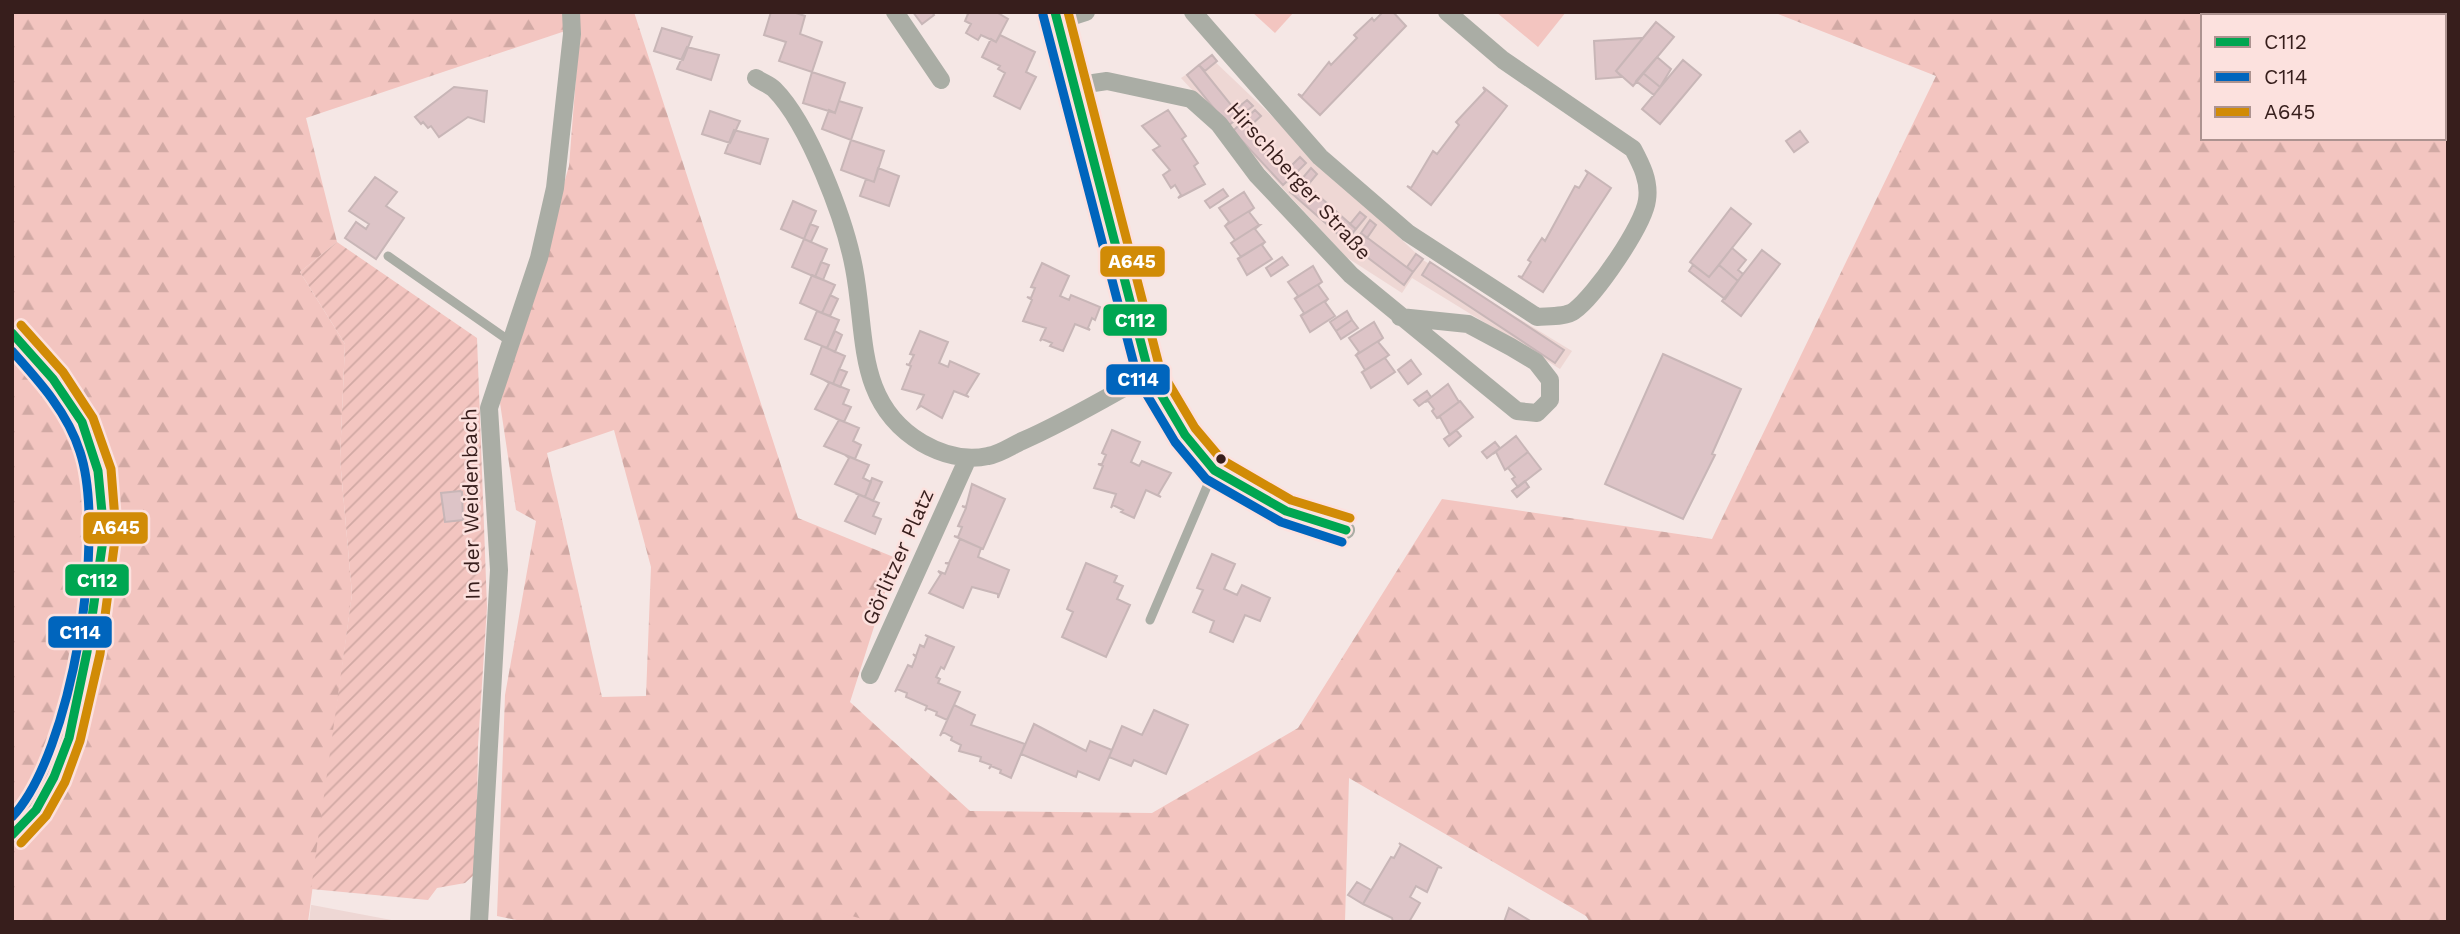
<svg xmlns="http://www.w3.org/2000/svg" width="2460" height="934" viewBox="0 0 2460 934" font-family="'Work Sans',sans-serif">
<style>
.built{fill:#eed7d4}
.grass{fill:url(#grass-tufts)}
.forest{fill:url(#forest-firs);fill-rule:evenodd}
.garden{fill:url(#garden-furrows)}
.pitch{fill:#f3c5c0}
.building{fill:#ddc4c7;stroke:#c8b6b7;stroke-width:2}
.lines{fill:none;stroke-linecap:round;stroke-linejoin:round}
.service{stroke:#aaada5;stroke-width:9}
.minor{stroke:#aaada5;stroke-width:18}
.bus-1-casing{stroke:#fce1de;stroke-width:14}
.bus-2-casing{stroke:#fce1de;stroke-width:14}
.bus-3-casing{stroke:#fce1de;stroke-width:14}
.bus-1{stroke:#00a651;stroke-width:9}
.bus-2{stroke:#0065bd;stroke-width:9}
.bus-3{stroke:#d18b06;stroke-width:9}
.bus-dot{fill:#371e1c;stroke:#fce1de;stroke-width:2.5}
.labels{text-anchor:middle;stroke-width:5;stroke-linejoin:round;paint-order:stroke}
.street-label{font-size:21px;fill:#371e1c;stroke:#fce1de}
.line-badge{stroke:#fce1de;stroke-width:2.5}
.badge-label{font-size:19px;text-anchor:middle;font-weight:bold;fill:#fff}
</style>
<defs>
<pattern id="grass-tufts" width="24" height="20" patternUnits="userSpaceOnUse" patternTransform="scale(1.75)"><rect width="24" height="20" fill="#f3c5c0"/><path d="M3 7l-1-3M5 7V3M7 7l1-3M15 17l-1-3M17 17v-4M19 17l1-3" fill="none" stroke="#d1a9a4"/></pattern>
<pattern id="forest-firs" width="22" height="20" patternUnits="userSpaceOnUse" patternTransform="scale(1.75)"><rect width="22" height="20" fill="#f3c5c0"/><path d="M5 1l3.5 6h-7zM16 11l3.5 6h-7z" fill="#d1a9a4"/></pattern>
<pattern id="garden-furrows" width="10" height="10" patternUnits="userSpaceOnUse" patternTransform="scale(1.75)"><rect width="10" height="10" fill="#f3c5c0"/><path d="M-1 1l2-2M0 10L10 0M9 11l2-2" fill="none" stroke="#d1a9a4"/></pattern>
</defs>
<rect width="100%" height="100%" fill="#f5e7e5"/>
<path class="built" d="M1211,58l212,202 149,91 -12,18 -148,-91 -10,15 -56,-36 -165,-179z
M311,905h1l90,17h-93z"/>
<path class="grass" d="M1252,12h42l-19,21z"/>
<path class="forest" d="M12,12h622l164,506 98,40 -46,144 120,109 182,2 146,-85 144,-229 270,40 224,-463 -163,-64h675v910h-858l-4,-6 -237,-138 -4,144h-819l-29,-6 8,-221 31,-174 -20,-11 -16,-107 69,-237 11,-140 -274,92 31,124 -37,30 45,72 -5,115 12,135 -44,328h-296zM2203,16h241v122h-241zM614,430l37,137 -5,129 -44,1 -55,-244z"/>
<path class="garden" d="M337,242l140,96 10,269 -9,138 -2,128 -11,10 -28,5 -9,12 -117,-11 41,-295 -12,-135 5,-115 -45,-72z"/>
<path class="pitch" d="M1496,12h70l-28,35z
M827,909l46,13h-50z"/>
<path class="building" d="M771,12h22l12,4 -5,18 22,8 -10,30 -33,-11 7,-19 -22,-7z
M913,12h19l2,3 -12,9z
M964,12h32l12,7 -12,23 -15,-7 -3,5 -12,-7 5,-9 -6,-3 3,-7z
M1383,12h10l13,14 -86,89 -22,-21 4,2 27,-34 2,3 26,-27 -3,-3 18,-17 2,3z
M1656,22l18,15 -41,49 -17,-15z
M662,28l30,9 -9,23 -29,-9z
M1000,35l35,17 -9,20 10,5 -16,32 -26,-13 11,-23 -7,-4 2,-3 -18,-9 9,-18 5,3z
M1643,38l-27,33 6,6 -26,2 -2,-38z
M687,47l32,8 -8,25 -34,-11z
M1212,55l5,6 -12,10 -6,-6z
M1657,57l14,12 -11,18 -17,-14z
M1683,60l18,15 -41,49 -18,-15z
M1199,65l41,51 -12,10 -41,-51z
M812,72l33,11 -10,30 -32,-10z
M1643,73l17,14 -6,8 -18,-14z
M454,87l33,4 -3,31 -16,-5 -29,20 -8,-11 -3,2 -5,-6 -2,2 -6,-7z
M1483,87l24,19 -76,99 -24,-19 4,2 22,-37 4,3 22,-29 -3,-3 29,-31z
M1247,100l6,6 -13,10 -5,-6z
M839,101l23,7 -11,32 -29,-11 7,-19 6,3z
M1168,110l18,26 -4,3 16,24 -4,3 11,18 -27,14 3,-3 -6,-10 -4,3 -8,-13 7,-5 -17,-20 7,-4 -18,-20z
M1255,110l6,6 -11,10 -6,-6z
M710,111l30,10 -10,22 -28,-9z
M1244,120l51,54 -12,11 -50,-54z
M734,130l34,9 -8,25 -35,-11z
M1800,131l8,11 -14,10 -8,-11z
M851,140l33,11 -10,31 -33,-12z
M1300,157l6,6 -11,11 -6,-6z
M878,168l21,8 -10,30 -29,-10 6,-17 8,3z
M1311,168l6,6 -10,12 -6,-6z
M1585,170l26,18 -68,104 -25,-16 4,1 9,-15 -3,-2 14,-22 3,3 30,-55 4,2 9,-15z
M375,177l22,15 -11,14 18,12 -28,41 -31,-21 11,-16 10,7 3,-5 -20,-13z
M1301,180l55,49 -10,12 -56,-49z
M1223,189l5,7 -18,12 -5,-7z
M1244,192l10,16 -29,18 4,-4 -10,-14z
M793,201l23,10 -12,28 -23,-10z
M1254,208l-5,4 10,13 -28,18 4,-3 -10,-14z
M1731,208l20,16 -42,53 -19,-15z
M1360,212l6,5 -10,12 -6,-5z
M1370,220l6,5 -9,13 -6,-5z
M810,224l8,3 -7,15 -7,-3z
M1260,225l-5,4 10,13 -28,17 4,-2 -10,-14 28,-18z
M1361,233l52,39 -9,13 -53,-40z
M804,239l23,10 -12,28 -23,-10z
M1265,242l-3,3 10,14 -25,16 -9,-16z
M1732,248l14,12 -8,10 5,4 -5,7 -19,-16z
M1762,250l18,14 -39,52 -19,-15z
M1416,254l7,5 -10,13 -6,-5z
M1282,257l6,8 -17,11 -5,-8z
M821,262l8,3 -6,15 -8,-3z
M1430,262l134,88 -9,13 -133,-88z
M1042,263l27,13 -9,20 9,4 2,-5 29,12 -5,13 -3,-2 -4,10 2,2 -15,-6 -12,27 -13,-5 2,-3 -10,-4 -2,2 6,-13 -23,-7 9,-21 -5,-3 4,1 4,-10 -4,-1z
M1693,265l16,12 10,-12 19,16 -13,18 -36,-28z
M1313,266l9,16 -28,17 4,-3 -10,-14z
M812,275l23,10 -13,28 -22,-10z
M1322,282l-4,3 10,14 -28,17 4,-3 -9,-14z
M830,295l8,4 -8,17 -8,-3z
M1328,299l-3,3 10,14 -25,16 -9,-16z
M817,311l22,9 -12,28 -22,-9z
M1347,311l5,9 -16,11 -6,-9z
M1352,320l6,8 -17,11 -5,-8z
M1374,322l9,16 -28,18 4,-4 -10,-14z
M835,331l7,4 -7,17 -8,-4z
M920,331l28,11 -9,21 9,4 2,-6 29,13 -13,21 3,2 -15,-6 -12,27 -21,-12 -3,2 6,-13 -22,-6 9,-23 -5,-2 3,1 5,-10 -4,-1z
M1383,338l-5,4 11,13 -28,18 4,-3 -9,-15z
M822,346l23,10 -12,28 -22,-10z
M1663,354l78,35 -29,65 3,1 -32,64 -78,-35z
M1389,355l-4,3 10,14 -24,16 -9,-16z
M1411,360l10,14 -13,10 -10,-14z
M839,369l8,3 -7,15 -7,-3z
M824,380l25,10 -6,14 8,3 -7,15 -29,-13 14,-26z
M1448,384l11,18 -22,16 -5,-7 2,-2 -6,-8 -3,1z
M1427,391l4,6 -12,9 -5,-6z
M1460,401l13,16 -23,18 -10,-18 -3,1z
M835,418l24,10 -6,13 8,4 -6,14 -31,-13 15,-26z
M1112,430l28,12 -9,20 8,4 3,-5 29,12 -13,22 3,2 -15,-7 -12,28 -13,-6 2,-2 -10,-5 -2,3 5,-14 -22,-6 9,-22 -5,-2h4l4,-9 -4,-2z
M1456,430l5,6 -12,10 -5,-7z
M1516,436l12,16 -23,18 -9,-18 -3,2z
M1495,442l5,6 -13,10 -5,-6z
M1528,452l13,17 -23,18 -6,-8 3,-2 -7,-9 -3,2z
M845,455l24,10 -6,13 8,4 -6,15 -30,-13 14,-26z
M872,478l10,4 -9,19 -8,-4z
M1525,481l4,6 -12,10 -5,-6z
M972,484l33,15 -22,50 -29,-13 4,1 4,-10 -4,-1 8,-18 -4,-2 4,1z
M460,491l2,1 1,28 -18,2 -4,-29z
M855,493l24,10 -6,13 8,3 -6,15 -30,-13 14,-26z
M960,539l21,9 -3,9 31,13 -11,28v-4l-26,-7 -9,21 -34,-15 12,-19 -3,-3 7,3 4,-10 -4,-1h4z
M1212,554l23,10 -11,25 13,6 5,-10 28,13 -10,23 -15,-6 -12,27 -23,-10 4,-11 -21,-9 10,-22 -6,-2z
M1086,563l31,13 -3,6 9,4 -6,13 13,6 -24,52 -44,-20 11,-25 -6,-3z
M925,635l29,12 -10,22 -3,-2 -5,10 4,2 -2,4 22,9 -13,28 -11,-5 1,-3 -10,-4 -2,3 2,-5 -21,-9 1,-4 -10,-4 -2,3 13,-27 4,2 4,-10 -3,-3 3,2 4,-11 4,2 4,-10z
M954,705l21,10 -4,10 54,19 -14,34 -11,-5 1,-3 -10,-4 -2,3 2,-4 -11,-4 1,-4 -22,-6 2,-6 -10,-5 1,-3 -9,-5 -3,4z
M1154,710l34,15 -22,49 -32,-14 -3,6 -22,-9 13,-31 20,9z
M1034,724l52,27 4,-10 22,9 -13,30 -21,-9 -2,6 -55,-23z
M1399,843l43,25 -4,-1 -11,25 -11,-6 -6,11 10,6 -11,19h-16l-1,-4 -29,-14 28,-47 3,1 7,-13z
M1357,882l14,8 -8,14 -15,-9z
M1509,908l23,14h-28z"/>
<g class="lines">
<path class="service" d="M388,256l123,86
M1150,620l64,-150"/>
<path class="minor" d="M895,12l46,68
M1055,12l94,362 36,61 29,35 72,41 60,19
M1193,12l127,145 88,76 129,84c11,-1 29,0 37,-6 21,-15 70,-86 73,-111 3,-19 -6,-36 -14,-51l-130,-89 -56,-48
M1058,21l28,-9
M756,78c6,4 14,7 18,11 35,35 71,131 80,179 13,67 1,135 68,175 19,11 43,18 66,13 12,-2 23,-10 34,-15 44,-19 85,-44 127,-67
M1073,86l34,-5 84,18 28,25 38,51 94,100 166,136 20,2 13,-13v-20l-14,-18 -25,-15 -43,-23 -68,-7
M12,333c63,68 92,104 92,200 -14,85 -21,248 -92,302
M870,675l98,-217
M479,922l20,-352 -10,-162 50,-150 16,-70 17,-154 -1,-22"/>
<defs>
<path id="bus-1" d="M1055,12l94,362 36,61 29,35 72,41 60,19
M12,333l41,46 29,43 16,49 6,62 -17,119 -18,86 -15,39 -18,33 -24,25"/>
<path id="bus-2" d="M1043,15l95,365 37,62 31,37 75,43 61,20
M12,351c27,30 56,62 68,101 27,81 -8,302 -68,365"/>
<path id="bus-3" d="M1068,12l92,357 35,59 27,32 69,40 59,18
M21,843l25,-27 19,-34 15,-41 20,-87 16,-122 -5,-63 -18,-51 -30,-46 -42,-47"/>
</defs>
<use href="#bus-1" class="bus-1-casing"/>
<use href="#bus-2" class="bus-2-casing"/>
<use href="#bus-3" class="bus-3-casing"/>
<use href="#bus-1" class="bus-1"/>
<use href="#bus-2" class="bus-2"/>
<use href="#bus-3" class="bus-3"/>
</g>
<circle class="bus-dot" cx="1221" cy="459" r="6"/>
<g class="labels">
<g class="street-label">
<text transform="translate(1299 181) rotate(48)" y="7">Hirschberger Straße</text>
<text transform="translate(471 504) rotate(-91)" y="7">In der Weidenbach</text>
<text transform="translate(898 557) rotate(-66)" y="7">Görlitzer Platz</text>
</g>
</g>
<g class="line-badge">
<rect x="1099" y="245" width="67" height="33" rx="7" fill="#d18b06"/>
<rect x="1102" y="303" width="66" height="34" rx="7" fill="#00a651"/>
<rect x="1105" y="363" width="66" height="33" rx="7" fill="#0065bd"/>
<rect x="82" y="511" width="67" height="34" rx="7" fill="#d18b06"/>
<rect x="64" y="563" width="66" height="34" rx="7" fill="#00a651"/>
<rect x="47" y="615" width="66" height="34" rx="7" fill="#0065bd"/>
</g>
<g class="badge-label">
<text x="1132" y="268">A645</text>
<text x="1135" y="327">C112</text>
<text x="1138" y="386">C114</text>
<text x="116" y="534">A645</text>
<text x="97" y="587">C112</text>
<text x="80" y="639">C114</text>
</g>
<rect width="2460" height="934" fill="none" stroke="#371e1c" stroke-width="28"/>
<rect x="2201" y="14" width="245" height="126" fill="#fce1de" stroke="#ad9390" stroke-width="2"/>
<rect x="2215" y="37" width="35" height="10" fill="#00a651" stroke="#ad9390" stroke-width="2"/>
<text x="2264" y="49" font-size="21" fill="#371e1c">C112</text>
<rect x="2215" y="72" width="35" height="10" fill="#0065bd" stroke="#ad9390" stroke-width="2"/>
<text x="2264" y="84" font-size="21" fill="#371e1c">C114</text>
<rect x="2215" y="107" width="35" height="10" fill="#d18b06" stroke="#ad9390" stroke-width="2"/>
<text x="2264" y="119" font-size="21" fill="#371e1c">A645</text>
</svg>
